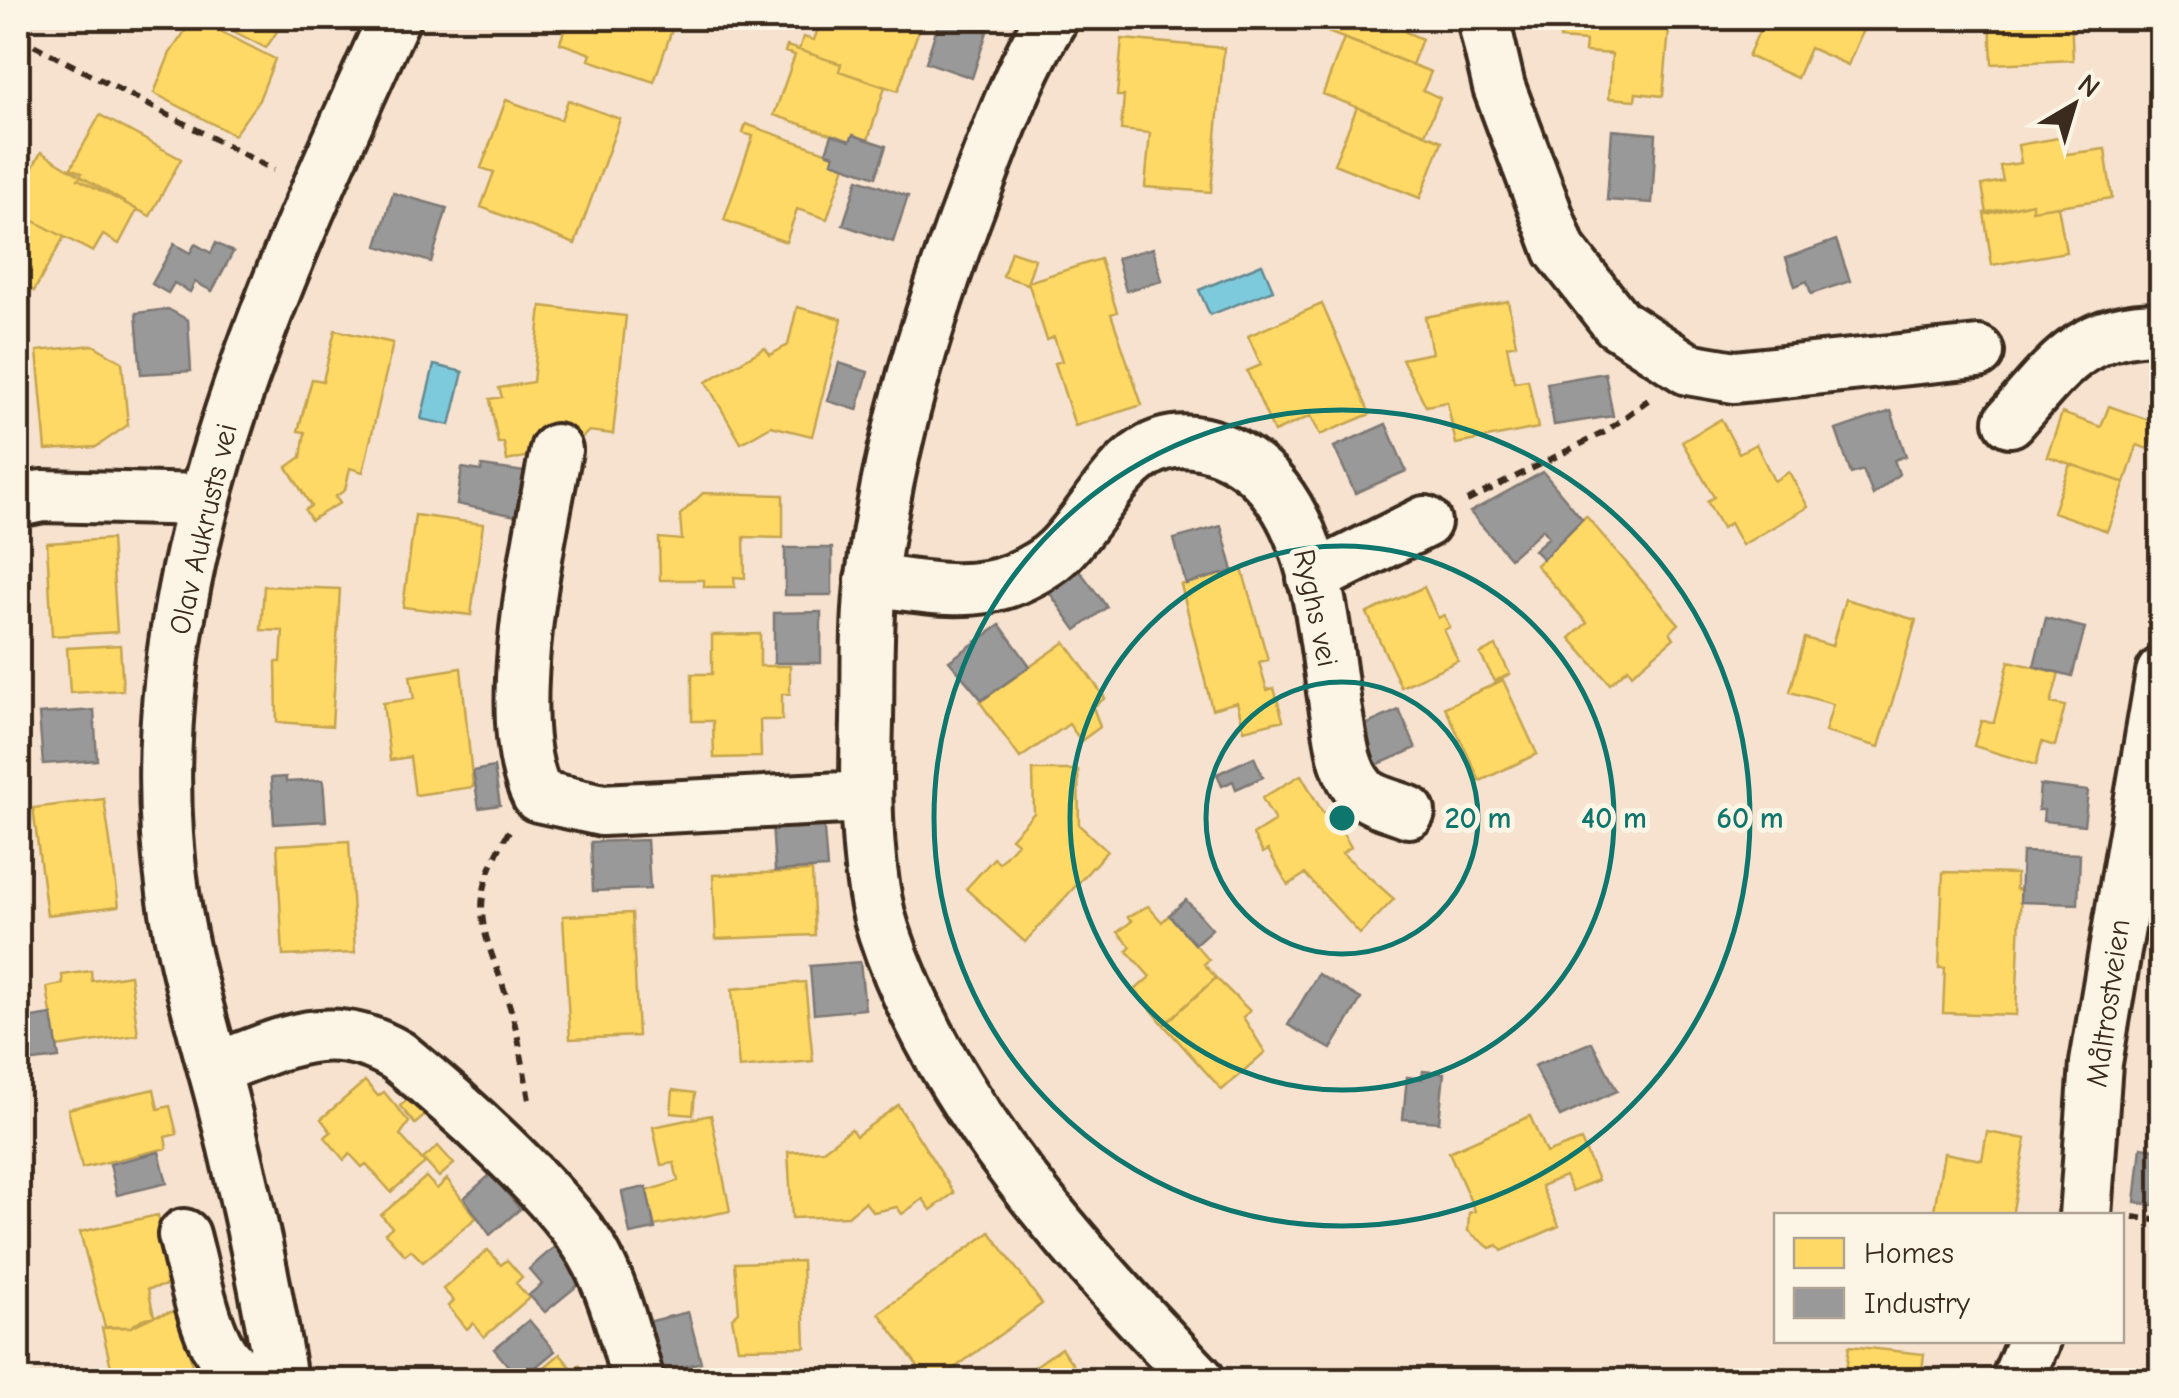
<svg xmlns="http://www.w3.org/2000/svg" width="2179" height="1398" viewBox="0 0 2179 1398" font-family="'Comic Neue',sans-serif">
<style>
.water{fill:#7ecadd;stroke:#638a91;stroke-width:2.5}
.homes{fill:#ffd966;stroke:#c4a450;stroke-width:2.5}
.industry{fill:#999;stroke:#7d7874;stroke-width:2.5}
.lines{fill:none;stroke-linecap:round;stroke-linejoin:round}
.minor-casing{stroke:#3b2a1e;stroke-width:58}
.path{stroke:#3b2a1e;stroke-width:6;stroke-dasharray:10 8;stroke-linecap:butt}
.minor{stroke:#fcf5e5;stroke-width:50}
.ring{fill:none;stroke:#0f766e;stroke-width:5}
.labels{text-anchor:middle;stroke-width:10;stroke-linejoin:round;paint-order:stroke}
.street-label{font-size:30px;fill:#3b2a1e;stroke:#fcf5e5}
.centre{fill:#0f766e;stroke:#fcf5e5;stroke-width:5}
.ring-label{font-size:30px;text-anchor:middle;font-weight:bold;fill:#0f766e;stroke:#fcf5e5;stroke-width:10;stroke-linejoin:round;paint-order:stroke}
</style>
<rect width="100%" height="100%" fill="#f6e2cf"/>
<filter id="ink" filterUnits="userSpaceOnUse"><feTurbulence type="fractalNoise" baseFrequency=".01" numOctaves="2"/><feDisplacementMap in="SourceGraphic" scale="20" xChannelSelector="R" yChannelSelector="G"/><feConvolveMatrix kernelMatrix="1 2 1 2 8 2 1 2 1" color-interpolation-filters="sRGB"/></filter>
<g filter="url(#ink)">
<path class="water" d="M1262,264l11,26 -63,25 -11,-25z
M434,365l29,7 -13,53 -29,-6z"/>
<path class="homes" d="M194,18l81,41 -16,41 -25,35 -80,-42 16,-40z
M208,18h78l-20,30z
M568,18h108l-22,64 -65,-22 2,-6 -31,-11z
M822,18h66l-1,4 31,10 -20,59 -59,-20 2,-7 -42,-14 4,-13 11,3z
M1313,18h99l-6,14 16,7 -10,26 -102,-40z
M1562,18h108l-7,78 -27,-3 -1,7 -26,-2 3,-44 -27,-2 1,-11 -26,-2z
M1746,18h122l-20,47 -38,-17 -13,30 -49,-22 13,-29z
M1990,18h81l2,42 -81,4z
M1344,38l87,34 -8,18 17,8 -15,36 -102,-40z
M1122,39l102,9 -13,144 -66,-5 5,-54 -29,-3 3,-34h-7z
M787,46l54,18 -2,7 46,16 -17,53 -15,-5 -3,6 -76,-26 21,-60 -10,-3z
M506,100l55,20 7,-20 52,19 -45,125 -94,-37 13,-35 -13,-4z
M1357,107l85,34 -22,57 -86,-34z
M100,115l81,44 -31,57 -72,-37 4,-6 -11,-5z
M746,124l88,31 -2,7 13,4 -18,53 -30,-10 -11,33 -62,-22 29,-84 -10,-3z
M2064,137l2,17 39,-5 7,49 -80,12v-7l-45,11 -5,-29 21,-4 -3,-15 21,-3 -3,-18z
M41,152l96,58 -18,34 -16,-9 -10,17 -72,-38 -3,-18z
M2032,203v7l26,-4 8,46 -74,13 -8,-52z
M18,206l5,3 -2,5 43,23 -30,54 -16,-9z
M1011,251l24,8 -8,25 -24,-8z
M1100,259l17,53 -6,2 31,91 -67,21 -20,-63 7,-2 -8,-24 -7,3 -19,-58z
M1508,301l8,43 -9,2 7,36 14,-2 10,48 -82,16 -9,-42 -21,4 -24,-47 30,-6 -7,-36z
M1322,304l48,110 -50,21 -9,-19 -37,16 -27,-61 14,-6 -13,-29z
M541,306l85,10 -13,118 -24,-3 -8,7 -23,-2 -4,-9 -14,-1 -3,28 -30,7 -3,-18h-6l-8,-44 12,-2 -3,-9 34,-6z
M797,307l45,12 -30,117 -41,-10 -30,17 -35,-61 59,-34 5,7 18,-10z
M335,330l58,13 -30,129 -13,-4 -5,22 -10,7 5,6 -29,17 -6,-10 6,-4 -24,-39 14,-10 4,-25 -7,-1 14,-52 11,2z
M93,345l29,17 6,63 -32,22 -50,3 -9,-99z
M2109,406l48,17 -9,26 -11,-4 -12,38 -78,-27 15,-43 39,14z
M1721,419l18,34 17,-9 18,37 15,-9 19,35 -66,38 -12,-22 -8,5 -15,-27 7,-4 -32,-55z
M2070,464l55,19 -18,48 -54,-19z
M703,493l80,2v43l-39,-1 1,41 -11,-1 1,10h-31v-7h-44l-1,-42 23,2 -2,-25z
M415,515l68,9 -12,91 -68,-8z
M1586,516l93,108 -9,8 4,6 -42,36 -4,-6 -18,16 -40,-46 17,-15 -51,-58z
M111,539l6,93 -65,4 -5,-93z
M1242,569l26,91 -9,2 8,28 7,-2 9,32 -39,10 -7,-28 -25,7 -31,-124z
M264,586l76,3 -8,137 -55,-4 -1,-60h5l2,-31 -22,-1z
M1424,587l14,31 6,-3 6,12 -6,3 14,31 -57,26 -34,-74z
M1845,599l71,21 -37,127 -54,-15 8,-28 -43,-12 15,-54 27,8z
M760,634v32h30v28h-8v26h-22l1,37 -47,1 -1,-37h-21v-47h20v-39z
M1065,642l40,56 -12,9 7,20 -19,14 -12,-17 -49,34 -40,-56z
M120,645l3,45 -53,3 -3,-45z
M1496,646l14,28 -15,7 -15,-27z
M2009,661l50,12 -8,30 14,3 -10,40 -13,-4 -6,23 -62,-19 7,-25 13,1z
M461,668l12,119 -58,8 -5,-38 -20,3 -7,-57 31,-4 -4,-23z
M1503,680l34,74 -57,27 -35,-74z
M1033,770h45l1,55 28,26 -82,91 -59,-53 28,-31 5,5 18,-20 -6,-5 23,-25z
M1301,775l22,38 6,-3 22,37 -9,6 52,46 -34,35 -55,-60 -17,11 -20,-35 -5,3 -10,-18 22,-14 -13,-23z
M104,799l15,107 -72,9 -14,-107z
M349,841l6,112 -72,3 -6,-111z
M812,871l3,64 -99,4 -3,-64z
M1943,872l73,2v15l5,1 -5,125 -73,-2 2,-45h-6z
M1148,906l14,16 7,-7 40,45 -5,4 12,14 -52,47 -29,-35 15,-13 -23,-26 4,-4 -13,-15 14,-11 -4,-4z
M632,913l6,123 -68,3 -7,-123z
M91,971l1,10 38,-6 8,60 -82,12 -9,-60 16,-3 -1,-9z
M1216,978l34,33 -7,6 22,35 -43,38 -58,-65z
M805,982l8,79 -74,7 -7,-79z
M365,1081l13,15 6,-4 25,30 -9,13 25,28 -34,29 -25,-28 -4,3 -12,-13 -6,6 -19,-23 6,-5 -10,-13z
M154,1089l4,20 12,-3 7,28 -12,3 2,11 -85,20 -14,-59z
M673,1090l22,3 -2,22 -22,-2z
M415,1093l15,18 -15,13 -15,-18z
M898,1105l56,88 -23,17 -8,-11 -21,15 -5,-7 -24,5 -8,-10 -17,14 -56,2 -4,-66 35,-2 28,-21 5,7z
M711,1115l19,96 -76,15 -7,-35 31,-10 -4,-18 -13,2 -8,-38z
M1530,1116l16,37 35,-13 17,40 -26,11 -7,-15 -24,10 18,40 -57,25 -4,-6 -8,3 -22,-17 1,-18 6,-2 -26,-59z
M1987,1132l39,7 -14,77h-79l11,-63 38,7z
M438,1146l16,18 -15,13 -16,-18z
M426,1177l11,12 10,-10 29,39 -53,44 -12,-12 -6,5 -20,-22 7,-6 -11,-12z
M158,1215l2,11 10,-2 3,60 -25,5 6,27 -23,11h-26l-25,-95z
M990,1232l52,72 -104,76h-10l-49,-67z
M488,1250l13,15 6,-5 15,17 -6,6 13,15 -45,39 -11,-14 -6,6 -19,-23 6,-5 -11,-12z
M802,1261l3,86 -67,1 -6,-30 7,-6 -4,-49z
M180,1310l17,34 -9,2 7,34h-81l-12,-52 29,-1 11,-8z
M1849,1346l75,8 -3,26h-76z
M1061,1348l21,29 5,-4 6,7h-77z
M560,1354l13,16 6,-5 13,15h-97l15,-12 10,12 9,-7 4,4z
M1676,1374l57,6h-57z"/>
<path class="industry" d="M321,18h31l-7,12z
M940,18l48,11 -16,49 -46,-16z
M1612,130l44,4 -4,69 -45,-3z
M832,135l18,6 3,-6 33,11 -10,31 -44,-15 2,-7 -8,-3z
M858,179l50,17 -15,46 -50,-17z
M393,193l54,15 -16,54 -54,-16z
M1836,240l14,41 -39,13 -4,-13 -12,5 -9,-28z
M216,243l17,9 -21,39 -17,-9 -5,10 -16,-9 -6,10 -16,-9 22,-40 16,9 5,-9 16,9z
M1153,248l9,33 -36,10 -9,-33z
M168,309l20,11 3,51 -50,3 -5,-61z
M839,363l29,9 -11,38 -29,-9z
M1605,373l8,43 -59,9 -7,-42z
M1891,411l15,45 -12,4 5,14 -26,21 -10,-25 -12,4 -15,-44z
M1386,424l20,47 -51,22 -21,-46z
M482,466l50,7 -6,45 -69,-14 5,-36 19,3z
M1543,472l39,47 -39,40 -9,-9 15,-13 -6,-8 -33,29 -40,-46z
M1221,526l12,45 -47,13 -12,-45z
M785,548h47v47h-47z
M1079,570l28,37 -31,23 -27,-38z
M821,612v51h-47v-50z
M2046,618l39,10 -13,48 -38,-10z
M1000,625l30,41 -48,34 -33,-39z
M94,710l3,50 -54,4 -4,-50z
M1399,710l17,38 -51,22 -2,-44z
M1254,757l9,20 -27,12 -3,-8 -11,5 -5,-12z
M494,767l6,38 -21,3 -6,-37z
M286,777v5l37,-2 3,41 -52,3 -3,-46z
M2040,785l48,6 -4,34 -41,-4 1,-11h-6z
M823,818l4,50 -52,3 -3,-49z
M647,840l3,49 -57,2 -2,-49z
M2022,852l58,2 -2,50 -58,-2z
M2149,868l13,2v26l-16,-2z
M1186,900l26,29 -17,15 -26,-29z
M860,962l5,47 -51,5 -4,-48z
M1318,974l43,25 -30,50 -43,-24z
M52,1015l7,43 -34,4 -6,-42z
M1592,1042l25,49 -57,26 -26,-51z
M1423,1071l21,2 -5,49 -36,-3 4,-42 15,2z
M2141,1147l21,3v56l-27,-3z
M159,1152l8,31 -50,12 -7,-31z
M491,1174l29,35 -30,26 -26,-37z
M646,1187l9,42 -25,5 -8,-42z
M560,1242l29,34 -44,36 -16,-17 13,-11 -13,-15z
M688,1312l13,50 -40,11 -13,-51z
M529,1320l26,31 -35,29 -26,-31z
M703,1366l5,14h-44l-2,-5z"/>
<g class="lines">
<defs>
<path id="minor" d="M1052,18c-32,51 -52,109 -74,165 -49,128 -89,258 -106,394 -6,47 -4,97 -5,144 -2,60 -2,154 17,211 57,173 192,319 315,448
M1483,18l16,69 61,163 57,73 71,46 47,8 243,-25
M2010,421c48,-54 72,-94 152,-93
M556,450c-15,83 -58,270 -18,346l64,14 262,-13
M18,501l24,-5 163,4
M1313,578l112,-56
M871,580c47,6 98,18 143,-1 16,-7 33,-16 45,-28 49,-48 74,-138 164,-101 96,40 99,176 113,261 5,27 6,58 25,79 9,11 34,16 48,22
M214,1069c68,-25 115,-54 184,-13 55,45 158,136 194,195 23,39 33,86 46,129
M2085,1216l11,-153 66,-390
M184,1235c10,35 21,111 50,133 14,11 30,8 46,5
M281,1380c-15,-95 -35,-187 -59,-281 -18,-68 -39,-137 -49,-206 -43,-308 98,-603 221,-875
M2017,1380l17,-40"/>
</defs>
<use href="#minor" class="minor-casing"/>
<path class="path" d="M18,37l256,133
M1467,501l138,-69 43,-32
M509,831c-47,81 -23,99 1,176 10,32 14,66 20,99
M2133,1217l29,4"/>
<use href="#minor" class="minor"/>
</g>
</g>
<g class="ring">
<circle cx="1342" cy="818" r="136"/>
<circle cx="1342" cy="818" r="272"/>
<circle cx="1342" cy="818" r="408"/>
</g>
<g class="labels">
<g class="street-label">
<text transform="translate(203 529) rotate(-77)" y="10">Olav Aukrusts vei</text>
<text transform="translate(1316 608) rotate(78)" y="10">Ryghs vei</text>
<text transform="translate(2108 1003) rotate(-82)" y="10">Måltrostveien</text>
</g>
</g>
<circle cx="1342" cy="818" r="15" class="centre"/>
<g class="ring-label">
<text x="1478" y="828">20 m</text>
<text x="1614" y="828">40 m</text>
<text x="1750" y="828">60 m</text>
</g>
<rect width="2179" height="1398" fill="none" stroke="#fcf5e5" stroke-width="60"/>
<rect x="30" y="30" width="2119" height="1338" fill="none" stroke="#3b2a1e" stroke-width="4" filter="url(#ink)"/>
<rect x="1774" y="1213" width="350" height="130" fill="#fcf5e5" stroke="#afa495" stroke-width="2.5"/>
<rect x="1794" y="1238" width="50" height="30" fill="#ffd966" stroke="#afa495" stroke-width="2.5"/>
<text x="1864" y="1263" font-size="30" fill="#3b2a1e">Homes</text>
<rect x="1794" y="1288" width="50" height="30" fill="#999999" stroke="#afa495" stroke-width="2.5"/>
<text x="1864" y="1313" font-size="30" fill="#3b2a1e">Industry</text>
<g transform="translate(2074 105) rotate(38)" stroke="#fcf5e5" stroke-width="8" paint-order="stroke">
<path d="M0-8L18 38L0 25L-18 38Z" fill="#3b2a1e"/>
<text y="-15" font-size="28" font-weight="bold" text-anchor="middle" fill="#3b2a1e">N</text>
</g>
</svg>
